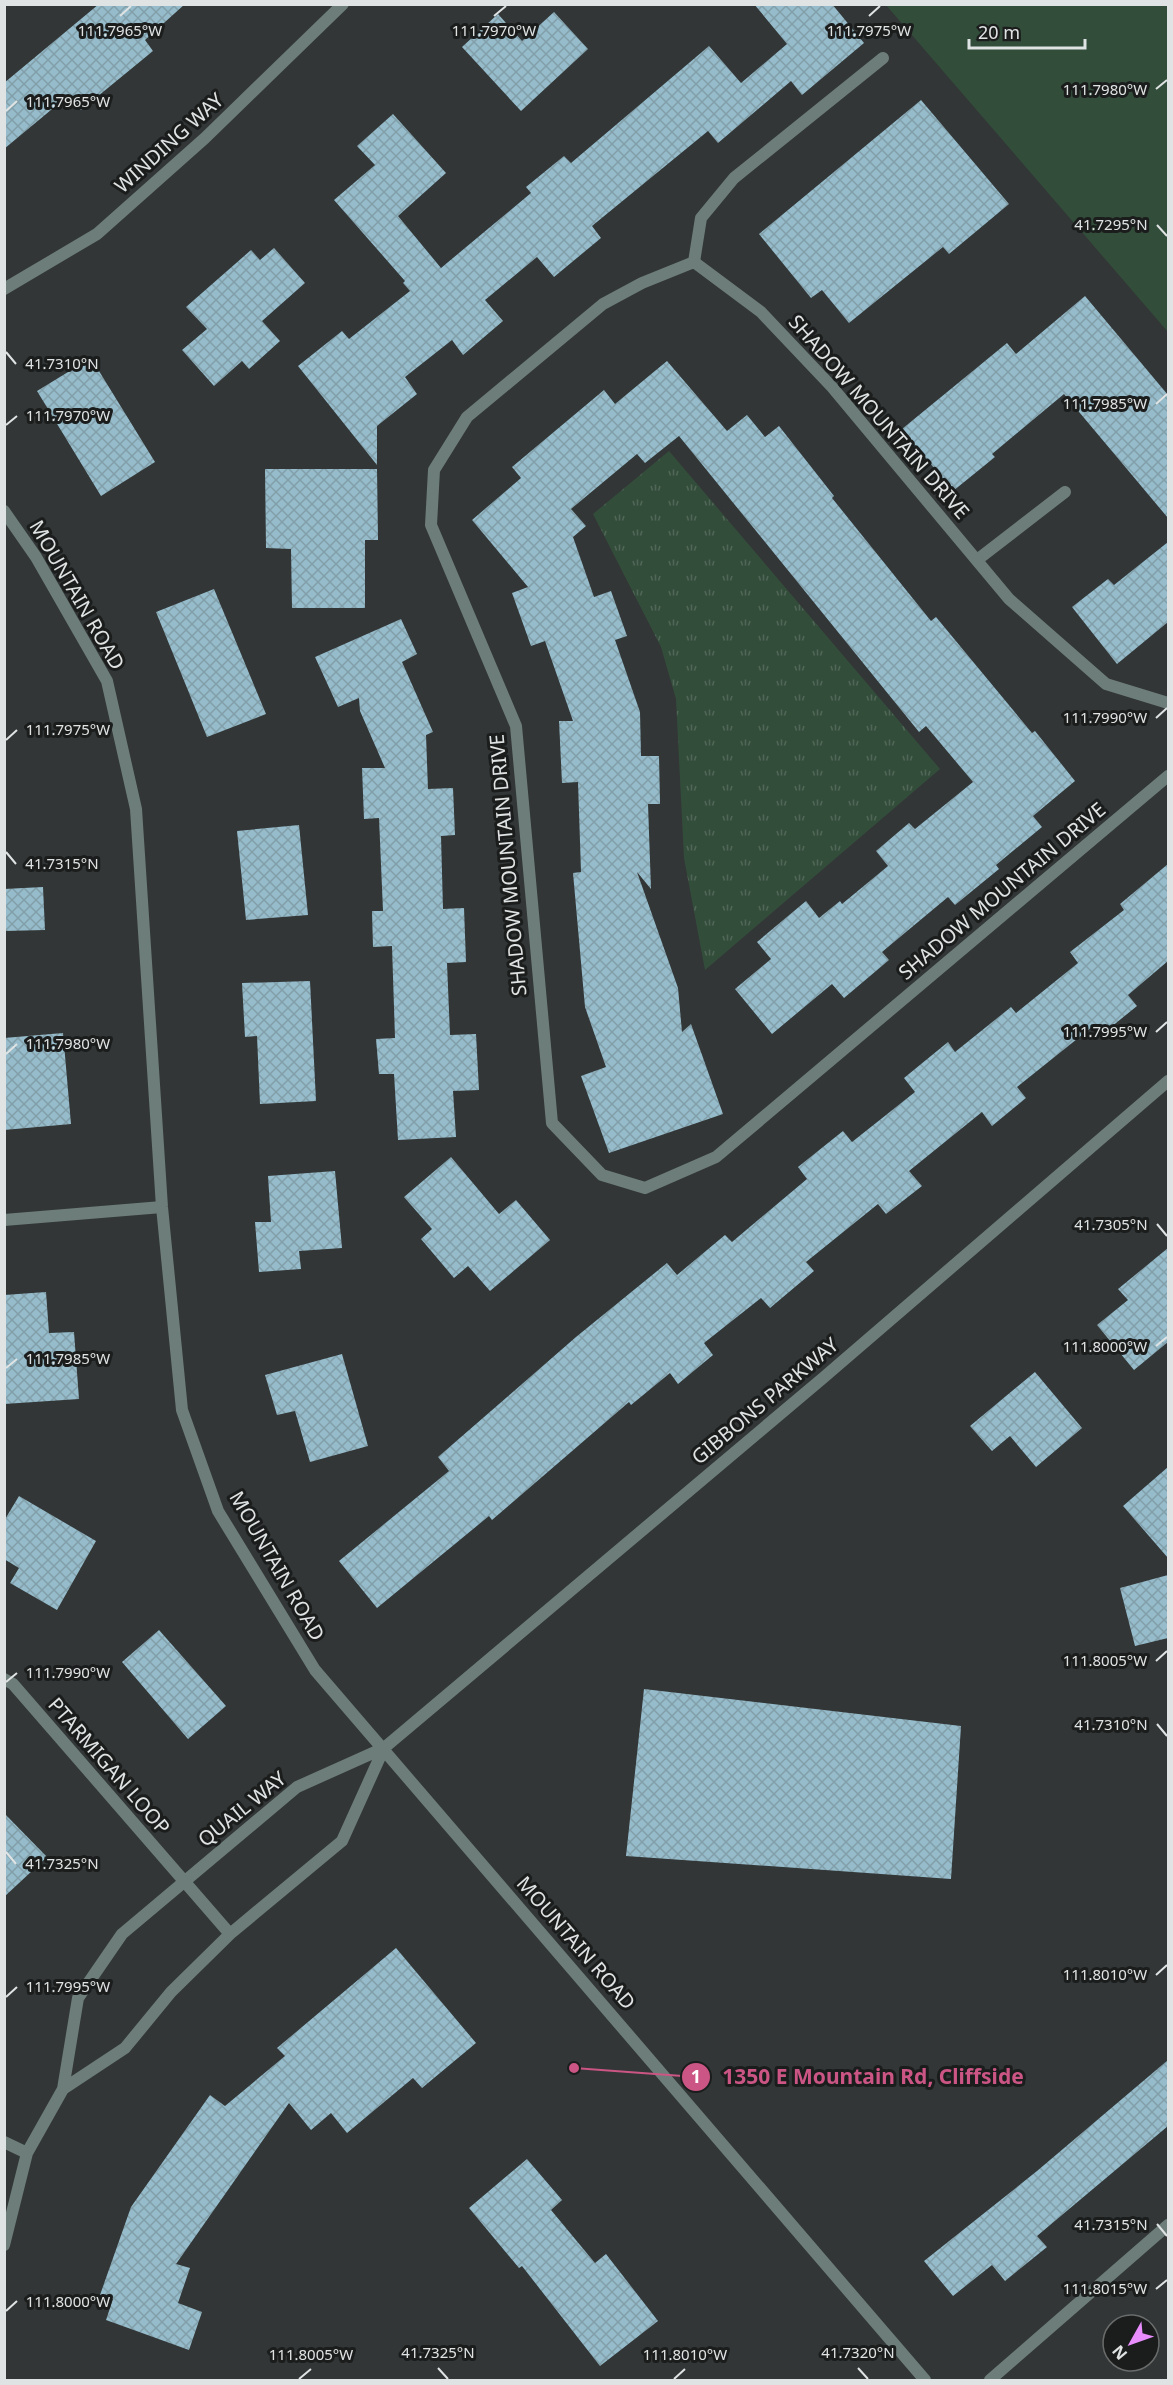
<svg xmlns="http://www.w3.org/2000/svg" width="1173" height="2385" viewBox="0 0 1173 2385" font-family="'Noto Sans',sans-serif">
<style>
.grass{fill:url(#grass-tufts)}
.park{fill:#334d3b}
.building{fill:url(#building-cross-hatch)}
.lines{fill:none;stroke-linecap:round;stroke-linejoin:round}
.lane{stroke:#6d7d79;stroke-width:12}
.street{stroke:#6d7d79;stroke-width:12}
.ticks{fill:none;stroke:#e0e3e3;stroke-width:2}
.labels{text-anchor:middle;stroke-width:6;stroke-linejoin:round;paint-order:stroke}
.street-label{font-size:20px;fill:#e0e3e3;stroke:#1b1d1d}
.ticks-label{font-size:15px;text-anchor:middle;fill:#e0e3e3;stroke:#1b1d1d;stroke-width:6;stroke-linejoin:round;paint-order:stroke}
.leader{fill:none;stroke:#cb5584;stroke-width:2}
.callout-dot{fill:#cb5584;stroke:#1b1d1d;stroke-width:2}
.mark-label{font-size:18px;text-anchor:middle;font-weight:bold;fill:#fff}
.callout-label{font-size:21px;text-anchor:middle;font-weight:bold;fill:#cb5584;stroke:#1b1d1d;stroke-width:6;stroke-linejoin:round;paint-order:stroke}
</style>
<defs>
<pattern id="grass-tufts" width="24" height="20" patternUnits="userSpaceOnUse" patternTransform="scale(1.5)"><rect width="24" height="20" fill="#334d3b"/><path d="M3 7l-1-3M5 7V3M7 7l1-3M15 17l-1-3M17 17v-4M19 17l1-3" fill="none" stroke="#506657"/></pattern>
<pattern id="building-cross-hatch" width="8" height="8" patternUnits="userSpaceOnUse" patternTransform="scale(1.5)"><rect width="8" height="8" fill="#96bccb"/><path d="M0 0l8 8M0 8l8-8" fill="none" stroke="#819ea9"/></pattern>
</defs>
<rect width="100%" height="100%" fill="#323636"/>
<path class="grass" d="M669,451l271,318 -235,201 -21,-112 -8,-159 -15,-52 -68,-133z"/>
<path class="park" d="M886,5h282v327z"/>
<path class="building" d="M99,4h86l-40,36 8,11 -72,59 -12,-15 -65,54v-66z
M754,4h78l32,39 -62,52 -11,-14 -73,62 -10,-12 -116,95 9,12 -47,39 -17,-20 -52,43 18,21 -40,34 -11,-15 -47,37 12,17 -40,32v39l-79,-99 44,-35 7,8 61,-48 -7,-8 2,-2 -71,-81 41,-35 -18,-19 36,-32 53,59 -48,43 43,52 90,-75 -5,-6 38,-31 7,7 138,-117 32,37 46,-39z
M554,12l34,37 -67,62 -59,-64 36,-33 24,27z
M921,100l88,104 -60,50 -6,-7 -94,76 -27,-33 -11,8 -52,-64z
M274,248l31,35 -43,38 18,20 -31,28 -7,-8 -28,25 -32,-36 25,-21 -21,-22 65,-57 9,10z
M1085,296l83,99v123l-104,-124 -72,60 3,3 -42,34 -51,-62 105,-86 9,11z
M91,358l64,104 -54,34 -64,-105z
M667,361l60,70 20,-16 18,22 14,-11 55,70 -2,2 99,123 5,-4 96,116 3,-2 40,50 -42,35 9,11 -46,38 3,4 -44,36 -7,-8 -66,55 7,8 -45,38 -12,-14 -60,50 -37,-45 36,-30 -14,-17 49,-41 13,17 21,-17 2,3 46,-38 -12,-15 33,-28 6,6 58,-47 -47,-56 -7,6 -240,-296 -34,27 -8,-9 -66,55 15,17 -13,11 21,60 17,-6 16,45 -12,4 25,72 1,44h18l1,48h-12l3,85 -14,-17 41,116 4,44 9,-8 32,90 -114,39 -28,-77 25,-9 -21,-60 -12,-134 8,-1 -3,-90 -16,1 -3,-62h14l-28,-80 -14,5 -19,-53 16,-6 -56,-67 49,-42 -9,-11 92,-77 11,14z
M265,469h112l1,71h-13v68h-73l-1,-59 -25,-1z
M1168,542v80l-51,42 -45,-57 36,-28 6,6z
M214,589l52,125 -59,23 -51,-125z
M401,619l16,35 -15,8 31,70 -7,3 2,54 25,-1 2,47 -14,1 2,73 21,-1 2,54 -19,1 3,72 26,-1 3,56 -26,1 3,46 -58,3 -4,-66h-15l-3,-35 19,-1 -3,-92 -19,1 -1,-36h11l-4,-93 -15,1 -2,-51h23l-25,-57 -1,-13 -21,9 -23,-50z
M299,825l9,90 -62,5 -9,-89z
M1168,864v97l-40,34 9,11 -37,30 -8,-9 -75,60 9,11 -34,28 -10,-14 -73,59 13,15 -36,28 -8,-10 -72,58 8,9 -44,37 -9,-10 -57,45 9,12 -35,29 -8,-11 -39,32 -2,-3 -137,118 -3,-4 -112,92 -38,-47 110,-90 -11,-14 138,-120 91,-74 10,12 48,-40 7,7 75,-63 -9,-12 45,-36 9,11 63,-50 -11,-14 44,-36 7,10 56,-45 5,6 62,-50 -8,-11 54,-42 -4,-6z
M43,887l2,43 -41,1v-42z
M310,981l6,120 -56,3 -3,-68 -12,1 -3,-54z
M63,1033l8,91 -67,6v-92z
M451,1157l48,57 17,-14 34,40 -60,51 -22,-25 -14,12 -33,-39 11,-10 -28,-32z
M335,1171l7,77 -43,3 2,18 -42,3 -4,-50h16l-3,-46z
M1168,1248v94l-34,28 -37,-45 31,-25 -10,-11z
M46,1292l3,41 25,-1 5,67 -75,5v-109z
M342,1354l26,92 -58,16 -15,-51 -18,4 -12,-40z
M1035,1372l47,56 -46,39 -26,-31 -18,15 -22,-25z
M1168,1467v91l-45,-52z
M19,1496l77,45 -39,69 -47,-27 9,-15 -15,-9v-38z
M1168,1575v63l-33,8 -15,-58z
M159,1630l67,76 -38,33 -66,-77z
M644,1689l317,37 -10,153 -325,-23z
M4,1813l43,44 -43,40z
M396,1948l80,95 -54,45 -9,-10 -66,55 -16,-20 -20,17 -22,-27 -113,161 14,4 -12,35 24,9 -13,38 -83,-30 7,-21 -13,-4 31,-88 79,-112 15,11 60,-50 -8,-8z
M1168,2060v66l-131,110 10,11 -42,34 -13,-16 -39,31 -29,-35 113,-90z
M527,2159l35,41 -11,10 44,53 11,-9 52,67 -58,45 -78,-100 -3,2 -50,-60z"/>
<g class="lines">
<path class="lane" d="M694,262l7,-44 33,-40 149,-120
M977,560l88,-68"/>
<path class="street" d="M4,289l93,-55 108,-96 138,-134
M4,511l32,46 71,124 29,128 26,398 20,203 36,101 97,159 610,710
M1168,703l-62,-19 -97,-85 -177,-212 -71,-75 -67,-50 -52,21 -39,21 -136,113 -33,53 -3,55 85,201 36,397 50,52 43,13 71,-31 452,-381
M4,1220l158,-13
M4,1679l9,5 217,250
M384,1748l439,-370 345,-297
M4,2142l23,11
M4,2245l23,-92 36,-64 15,-91 44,-64 175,-147 87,-39 -42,93 -112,93 -59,58 -46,56 -62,41
M990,2380l178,-155"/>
</g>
<path class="ticks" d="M120,16l11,-10M494,16l12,-10M869,16l11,-10M1156,89l11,-9M6,111l11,-10M1157,225l10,11M6,352l10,12M1156,404l11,-10M6,425l11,-9M1156,718l11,-10M6,740l11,-10M6,852l10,12M1156,1032l11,-10M6,1054l11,-10M1157,1224l10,12M1156,1346l11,-9M6,1368l11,-9M1156,1661l11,-10M6,1682l11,-9M1157,1724l10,12M6,1852l10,12M1156,1975l11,-10M6,1997l11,-10M1157,2224l10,12M1156,2289l11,-9M6,2311l11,-10M438,2368l10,11M858,2368l10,11M299,2379l12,-10M674,2379l11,-10"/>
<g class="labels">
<g class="street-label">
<text transform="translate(169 143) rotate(-42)" y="7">WINDING WAY</text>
<text transform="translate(879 417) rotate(49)" y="7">SHADOW MOUNTAIN DRIVE</text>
<text transform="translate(77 595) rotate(60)" y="7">MOUNTAIN ROAD</text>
<text transform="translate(508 865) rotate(-95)" y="7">SHADOW MOUNTAIN DRIVE</text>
<text transform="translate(1002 891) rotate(-40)" y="7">SHADOW MOUNTAIN DRIVE</text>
<text transform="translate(765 1401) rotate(-40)" y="7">GIBBONS PARKWAY</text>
<text transform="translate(277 1566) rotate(60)" y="7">MOUNTAIN ROAD</text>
<text transform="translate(109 1766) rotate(49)" y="7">PTARMIGAN LOOP</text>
<text transform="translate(242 1809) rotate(-39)" y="7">QUAIL WAY</text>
<text transform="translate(576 1943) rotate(49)" y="7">MOUNTAIN ROAD</text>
</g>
</g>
<g class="ticks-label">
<text x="120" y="36">111.7965°W</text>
<text x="494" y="36">111.7970°W</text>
<text x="869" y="36">111.7975°W</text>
<text x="1105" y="95">111.7980°W</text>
<text x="68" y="107">111.7965°W</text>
<text x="1111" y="230">41.7295°N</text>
<text x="62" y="369">41.7310°N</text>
<text x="1105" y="409">111.7985°W</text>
<text x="68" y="421">111.7970°W</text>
<text x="1105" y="723">111.7990°W</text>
<text x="68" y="735">111.7975°W</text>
<text x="62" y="869">41.7315°N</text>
<text x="1105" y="1037">111.7995°W</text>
<text x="68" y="1049">111.7980°W</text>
<text x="1111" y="1230">41.7305°N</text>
<text x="1105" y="1352">111.8000°W</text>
<text x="68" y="1364">111.7985°W</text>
<text x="1105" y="1666">111.8005°W</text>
<text x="68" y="1678">111.7990°W</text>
<text x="1111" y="1730">41.7310°N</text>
<text x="62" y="1869">41.7325°N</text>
<text x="1105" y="1980">111.8010°W</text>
<text x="68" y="1992">111.7995°W</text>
<text x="1111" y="2230">41.7315°N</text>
<text x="1105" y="2294">111.8015°W</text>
<text x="68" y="2307">111.8000°W</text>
<text x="438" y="2358">41.7325°N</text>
<text x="858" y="2358">41.7320°N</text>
<text x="311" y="2360">111.8005°W</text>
<text x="685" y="2360">111.8010°W</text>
</g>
<path class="leader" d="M574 2068L696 2077"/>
<g class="callout-dot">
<circle cx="574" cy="2068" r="6"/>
<circle cx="696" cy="2077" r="15"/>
</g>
<g class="mark-label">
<text x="696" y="2083">1</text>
</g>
<g class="callout-label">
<text x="873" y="2084">1350 E Mountain Rd, Cliffside</text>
</g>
<rect width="1173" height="2385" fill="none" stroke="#e0e3e3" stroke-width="12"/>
<g transform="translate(1131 2343) rotate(230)"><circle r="28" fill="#1b1d1d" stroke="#6a6c6c" stroke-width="1.5"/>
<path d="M0-4.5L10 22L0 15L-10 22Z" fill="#e98dfd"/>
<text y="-9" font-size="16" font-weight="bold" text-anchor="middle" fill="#e0e3e3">N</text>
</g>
<path d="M969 39v9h116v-9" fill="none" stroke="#e0e3e3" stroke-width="3"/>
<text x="978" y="39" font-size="18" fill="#e0e3e3" stroke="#1b1d1d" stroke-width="4.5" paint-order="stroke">20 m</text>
</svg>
